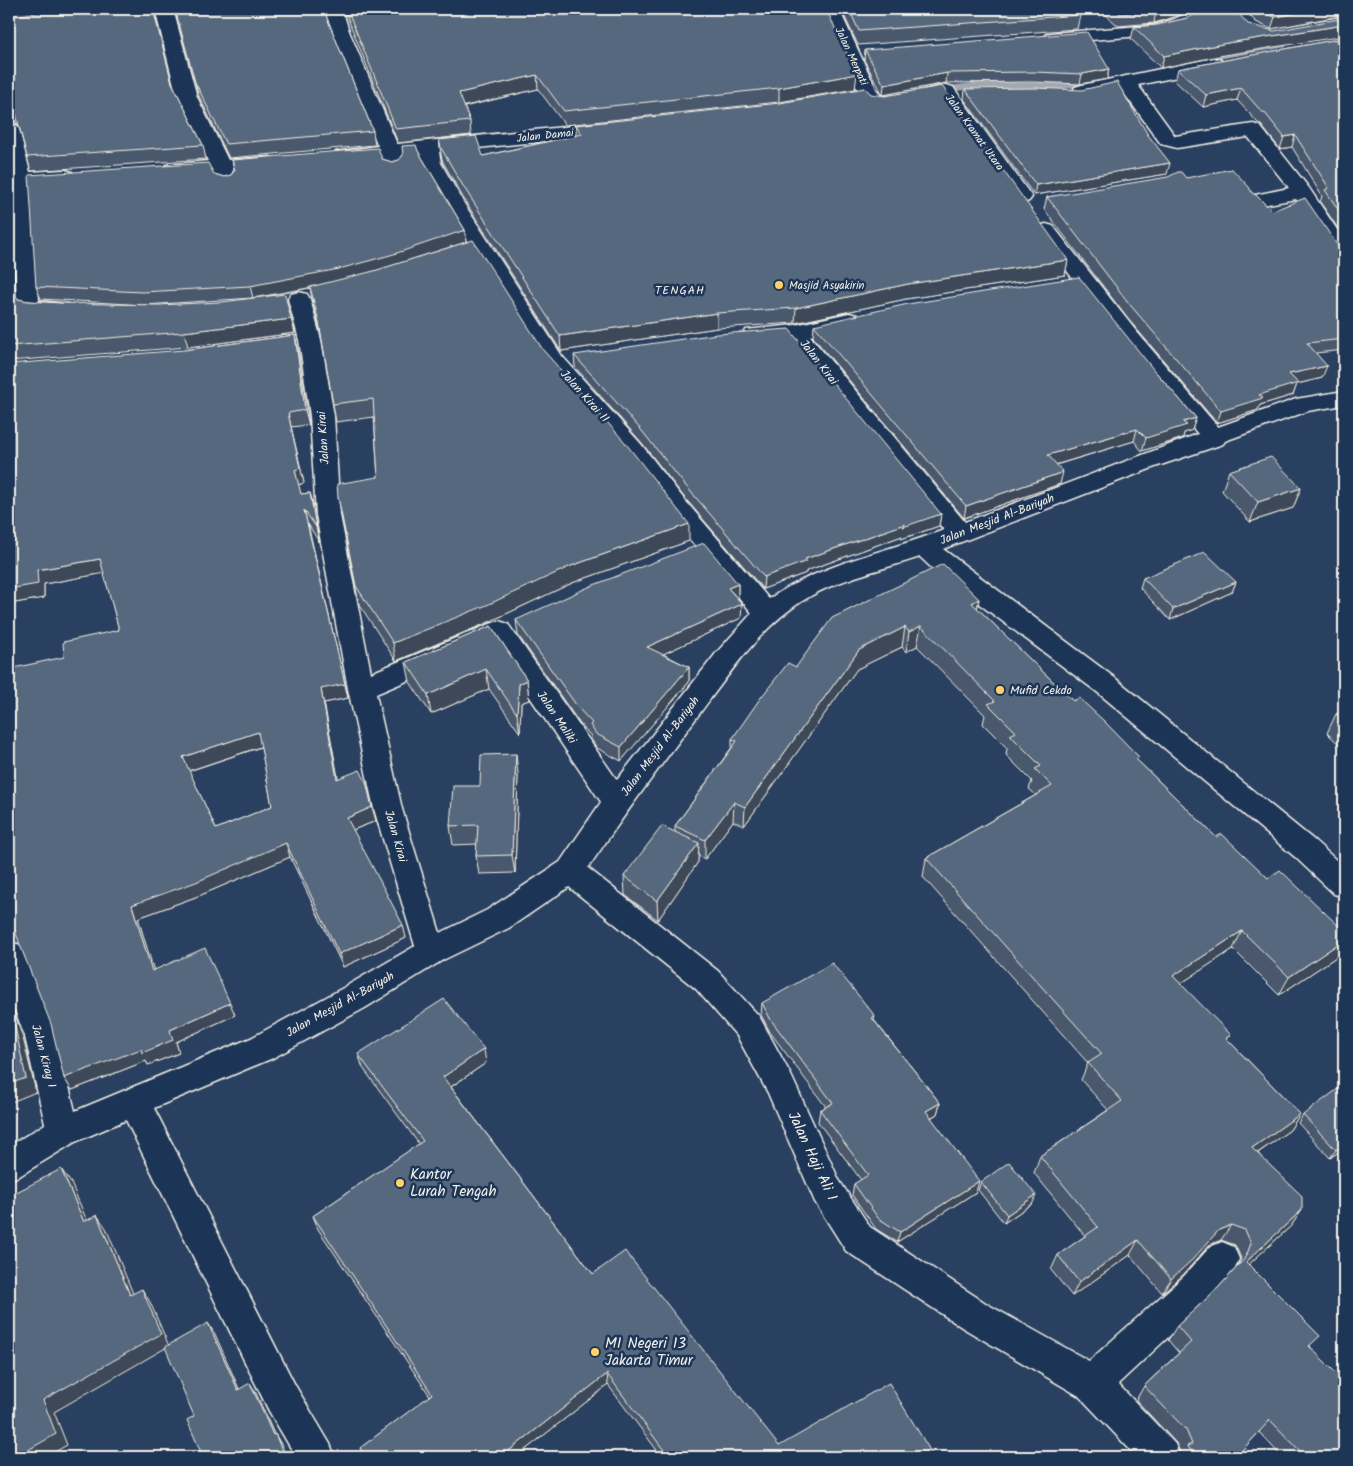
<svg xmlns="http://www.w3.org/2000/svg" width="1353" height="1466" viewBox="0 0 1353 1466" font-family="Kalam,sans-serif">
<style>
.lines{fill:none;stroke-linecap:round;stroke-linejoin:round}
.stream{fill:#a1a8b0;fill-rule:evenodd}
.minor-casing{stroke:#f4f1e8;stroke-width:3}
.minor{fill:#1d3557;fill-rule:evenodd}
.wall{fill:#4a596c;stroke:#f4f1e8;fill-rule:evenodd}
.shaded-wall{fill:#3c4858;stroke:#f4f1e8}
.building{fill:#56677d;stroke:#f4f1e8;fill-rule:evenodd}
.poi-dot{fill:#ffd166;stroke:#1d3557;stroke-width:2}
.labels{text-anchor:middle;stroke-width:5;stroke-linejoin:round;paint-order:stroke}
.far-street-label{font-size:11px;fill:#f4f1e8;stroke:#1d3557}
.far-poi-label{font-size:11px;fill:#f4f1e8;stroke:#1d3557;text-anchor:start}
.far-quarter-label{font-size:12px;letter-spacing:1px;fill:#f4f1e8;stroke:#1d3557}
.street-label{font-size:12px;fill:#f4f1e8;stroke:#1d3557}
.poi-label{font-size:12px;fill:#f4f1e8;stroke:#1d3557;text-anchor:start}
.near-street-label{font-size:15px;fill:#f4f1e8;stroke:#1d3557}
.near-poi-label{font-size:15px;fill:#f4f1e8;stroke:#1d3557;text-anchor:start}
</style>
<rect width="100%" height="100%" fill="#2a4060"/>
<filter id="ink" filterUnits="userSpaceOnUse"><feTurbulence type="fractalNoise" baseFrequency=".02" numOctaves="2"/><feDisplacementMap in="SourceGraphic" scale="10" xChannelSelector="R" yChannelSelector="G"/><feConvolveMatrix kernelMatrix="1 2 1 2 8 2 1 2 1" color-interpolation-filters="sRGB"/></filter>
<g filter="url(#ink)">
<g class="lines">
<path class="stream" d="M1283,42l4,3 -1,2 -79,14 -59,14 -4,-3 63,-17z
M1102,79l4,3 -1,2 -42,5 -79,-1 -47,5 -4,-3 4,-3 47,-5 79,1z"/>
<defs>
<path id="minor" d="M155,9h18l24,88 31,63 42,-3 7,2 3,4 -3,4 -45,4 4,10 -3,4 -7,2 -7,-2 -7,-12 -39,2 -7,-2 -3,-4 3,-4 42,-4 -31,-64z
M324,9h18l7,22 48,113 216,-22 7,2 3,4 -3,4 -7,2 -174,18 2,11 22,39 99,154 79,88 42,54 86,101c53,-36 117,-47 175,-69l-155,-191 -35,3 -8,-2 -3,-5 3,-5 49,-5 54,-12 8,2 3,5 -3,5 -47,11 155,186 233,-88 -78,-93 -84,-111 3,-4 7,-2 7,2 83,105 82,96 78,-28 48,-8v14l-36,6 -83,30 -2,3 -68,23 -212,82 172,129 200,163 29,26v30l-10,-3 -39,-37 -198,-165 -162,-121 -15,-14c-36,12 -78,21 -111,40 -49,28 -81,79 -115,124 -36,48 -72,97 -106,147l130,103 41,45 32,59 48,105 31,47 117,77 102,57 95,-85 26,-29 12,-5 12,5 5,12 -5,12 -26,29 -90,84 57,60 5,13h-43l-58,-61 -116,-68 -117,-77 -31,-49 -47,-109 -31,-57 -41,-47 -127,-102 -60,41 -66,32 -78,48 -92,50 -119,50 141,277 35,59 5,13h-39l-27,-46 -143,-291 -51,22 -54,33 -12,5v-34l36,-22 -20,-87 -16,-43v-53l11,4 37,92 18,74 176,-73 92,-50 72,-42 -41,-137 -26,-120 -32,-174 -6,-99 -11,-76 -11,-41 3,-5 8,-2 8,2 3,5 11,41 13,76 6,99 31,158 119,-49 9,-3 9,3 109,156 100,-128 35,-39 -87,-103 -40,-54 -79,-90 -103,-164 -22,-39 -2,-9 -18,2 2,10 -3,4 -7,2 -7,-2 -5,-12 -39,4 -7,-2 -3,-4 3,-4 43,-6 -47,-115zM494,644l107,158 -41,60 -73,48 -47,23 -38,-124 -26,-115z
M821,9h18l37,80 6,8 19,-2 45,-10 7,2 79,110 -3,4 -7,2 -7,-2 -74,-103c-15,3 -55,15 -68,10 -15,-6 -44,-82 -52,-99z
M1197,9h23l-3,4 -33,15 -30,7 -102,8 -6,-1 -3,-4 3,-4 6,-1 102,-8 18,-5z
M1214,58l7,2 2,4 -2,4 -83,17 37,51 78,-12 7,2 49,62 35,52v22l-7,-2 -41,-61 -39,7 -7,-2 -3,-4 3,-4 39,-8 -41,-51 -71,11 -16,-4 -40,-55 -39,8 -7,-2 -2,-4 2,-4 7,-2z
M9,123l7,2 3,4 11,43 35,-2 7,2 3,4 -3,4 -41,4 8,117 30,3 3,5 -3,5c-16,4 -42,3 -52,-11l-6,-117h-2z"/>
</defs>
<use href="#minor" class="minor-casing"/>
<use href="#minor" class="minor"/>
</g>
<path class="wall" d="M9,9h145h-1l19,74 31,62 3,14 -175,12 -4,-14 -8,-31 -2,-3 -8,-1z
M175,9h149l3,9 46,113 2,14 -146,13 -30,-62z
M346,9h480l29,80 -76,13 -214,23 -27,-36 -74,18 6,14 1,14 -73,8 -50,-124z
M841,9h235l4,6 -3,14 -219,16z
M1100,9h93l-22,9 -17,5 -36,3z
M1243,9h101v7l-73,13 -15,-7z
M1187,18l37,37 -63,13 -30,-29 3,-12 23,-2z
M1344,38v199l-24,-35 2,-6 -30,-49 -12,2 -19,-24 -3,-2 -21,-23 -34,7 -28,-26 3,-12z
M865,50l244,19 -2,10 -27,5 -48,-2 -86,1 -63,12 -19,-35z
M965,89l202,85 -133,21 -70,-96z
M871,94l197,166 -3,15 -159,24 -111,24 -78,5 -156,23 -96,-150 -22,-39 -2,-7 -2,-15 44,16 93,-21v-10z
M418,151l47,79 1,12 77,108 146,191 -117,42 -83,39 -93,39 -37,-57 -21,-107 40,-20 -4,-60 -38,5 -15,-89 -8,-29 -3,-16 -57,10 -108,7 -104,-6 -5,-12 178,-113 10,3 7,-2 3,-5 -2,-10 150,-1 10,3 7,-2z
M1186,178l66,15 20,18 68,38 4,1v100l-28,3 6,25 -25,6 -4,11 -33,10 -2,5 -41,13 -89,-104 -84,-110 3,-12z
M9,187l6,107 3,5 10,2 263,18 4,14 -107,14 -179,14z
M814,325l339,44 43,49 -4,12 -8,3 -1,5 -41,13 -8,-10 -78,24 4,19 -96,34 -151,-181z
M295,335l3,15 11,75 -18,2 13,56 -6,2 3,9 9,-1 4,14 5,35 -11,-18 40,174 -24,5 14,76 38,42 -23,9 53,108 -63,29 -53,-110 -89,38 -63,23 15,52 82,45 -59,27 3,11 -31,12 -2,-4 -74,29 -8,-12v-421l55,-27 -15,-57 -60,11v14l-35,6 175,-254zM261,747l11,59 -56,23 -27,-58z
M574,355l367,159 -2,12 -38,13 1,-3 -96,35v2l-43,16 -79,-92 -42,-54 -67,-76z
M1229,471l72,17 -8,20 -43,14 -28,-31z
M1143,578l93,4 -4,10 -62,28 -30,-32z
M738,584v15l3,19 -78,36 26,13v15l-68,79 -24,-13 -6,-9v-3l-11,-12 -62,-89 -2,-15z
M979,599l-2,9 96,93 65,60 78,76 52,41 76,53v14l-5,10 -60,40 -46,-46 -53,35 48,56 72,74 -10,16 -32,23 44,57 -11,16 -42,38 62,83 33,110h-62l-23,-25 -23,25h-58l3,-3 -5,-11 -40,-43 8,-14 35,-33 -11,-13 9,-14 42,-39 19,-21 3,-8 -6,-13 -14,-5 -12,5 -26,30 -21,18 -32,-38 -58,41 -21,-26 7,-15 27,-19 -51,-63 6,-17 68,-46 -27,-30 7,-17 -165,-186 3,-19 110,-63 -7,-6 3,-8 -26,-26 1,-7 -24,-24 2,-9 -68,-69 -11,6 -4,-5 -45,22 -113,157 -11,-5 -28,38 -7,-3v6l-40,58 -33,-25 -1,-19 51,-44v-6l57,-79v-8l64,-72z
M491,626l36,54 2,20 -8,3 -1,30 -31,-44 -58,25 -21,-32 -4,-20z
M1344,709v40l-17,-16 9,-19z
M518,774l-3,99 -36,1 -3,-18 1,-12 -24,1 -3,-19 30,-40z
M762,1003l113,13 -1,4 66,83 -3,11 -6,4 45,74 -79,50 -21,-13 -24,-34 2,-11 7,-4 -43,-58 2,-12 6,-3 -56,-75 -9,-17z
M358,1054l128,9 -35,24 142,187 186,172 155,11h-272l-54,-72 -92,72h-151l-5,-9 70,-52 -112,-167 -5,-13 106,-72 -56,-76z
M1303,1115l41,33 -14,10 -32,-35z
M981,1182l52,21 -29,20 -26,-33z"/>
<path class="shaded-wall" d="M9,9h53l-53,10z
M1166,9h27l-22,9 -17,5 2,-12z
M1320,9h24v6l-73,14 4,-12z
M1344,25v11l-120,19 -63,13 3,-12 63,-13z
M1109,69l-2,10 -27,5 2,-10z
M947,73l-1,10 -63,12 1,-10z
M857,74l-2,15 -76,13v-14z
M537,75l1,14 -77,18 -2,-14z
M1241,88l-4,12 -34,7 3,-12z
M1295,135l-3,12 -12,2 4,-12z
M1170,163l-3,11 -133,21 2,-10z
M9,187v1l6,115 -5,-15 -1,-19z
M465,230l1,12 -125,40 -88,16 -3,-12z
M1068,260l-3,15 -159,24 -111,24 1,-15 112,-24z
M717,313v15l-156,23 -1,-15z
M291,319l4,14 -107,14 -4,-15z
M295,335l3,15 11,75 -4,-15z
M1327,366l-5,12 -25,6 -4,11 -33,10 -2,5 -41,13 4,-12 38,-16 30,-21z
M288,413l16,70 -6,2 -3,-15z
M1196,418l-4,12 -8,3 -1,5 -41,13 4,-13 37,-16z
M1137,429l-3,12 -89,27 3,-13z
M1063,472l-3,12 -96,34 2,-12z
M1301,488l-8,20 -43,14 8,-20z
M310,493l4,14 5,35 -3,-15z
M304,510l44,188 -24,5 17,90 -4,-14 -16,-90z
M941,514l-2,12 -38,13 1,-3 -96,35v2l-43,16 1,-12 41,-18 100,-35z
M689,524v17l-117,42 -83,39 -93,39 -3,-18 178,-77z
M100,559l5,14 -61,11v14l-35,6v-15l28,-19z
M1236,582l-4,10 -62,28 3,-11z
M738,584v15l-10,-11z
M979,599l-4,20 -3,-16z
M742,604l-1,14 -93,43 -1,-14z
M921,626l-4,20 -11,6 3,-20z
M905,627l-3,20 -45,22 -113,157 1,-19 114,-157z
M689,667v15l-68,79v-14z
M486,669l3,20 -58,25 -3,-19z
M527,680l2,20 -8,3 -1,30 -3,-19 2,-30z
M258,732l5,14 -75,25 -5,-14z
M516,754l2,20 -3,99 -3,-18z
M734,802l-1,19 -28,38v-19z
M372,807l4,14 -26,10 -3,-13z
M286,843l4,14 -89,38 -63,23 20,66 -6,-13 -20,-66z
M699,843l-1,19 -40,58 -1,-19z
M403,925l3,13 -63,29 -4,-13z
M1242,931l-9,18 -68,45 8,-18z
M1344,940v5l-5,10 -60,40 10,-18z
M9,999l14,39 13,54 -27,11z
M230,1003l5,12 -59,27 3,11 -31,12 -2,-4 -74,29 -8,-12z
M484,1049l2,14 -40,27 -3,-13z
M940,1103l-3,11 -14,8 3,-11z
M1300,1114l-10,16 -48,34 10,-16z
M1344,1144v4l-14,10 6,-8z
M61,1169l10,14 22,52 -9,-13z
M979,1181l-3,11 -79,50 3,-10z
M1036,1195l-3,8 -29,20 3,-8z
M1302,1210l-11,16 -55,50 10,-14z
M97,1215l9,13 33,80 -9,-13z
M1231,1225l-10,15 -12,5 -26,30 -21,18 9,-14 48,-49z
M1138,1240l-8,15 -58,41 7,-14z
M142,1289l8,13 19,44 -115,66 13,33 -21,12h-30l27,-57z
M208,1323l7,11 29,66 -6,-10z
M607,1374l1,11 -92,72h-15z
M250,1383l6,10 23,52 -6,-10z
M275,1434l6,10 6,13h-2z"/>
<path class="building" d="M57,9h96l19,74 31,62 -176,12 -11,-43 -4,-5 -3,-1v-91z
M175,9h149l3,9 46,113 -147,13 -31,-62z
M347,9h479l31,65 -78,14 -215,23 -27,-36 -78,18 11,28 -74,8z
M849,9h227l4,6 -221,16z
M1115,9h51l-10,2 -36,3z
M1208,9h26l14,15 26,7 70,-13v7l-117,18 -63,13 -30,-29 23,-2 30,-7z
M1257,9h63l-45,8 -16,-6z
M1087,32l22,37 -27,5 -48,-2 -87,1 -63,12 -19,-35z
M1344,38v180l-19,-28 4,-2 -34,-53 -11,2 -19,-24 -4,-2 -20,-23 -35,7 -28,-26z
M1117,82l31,53 22,28 -134,22 -71,-96 69,-1 48,2z
M942,86l126,174 -160,24 -112,24 -79,5 -157,23 -97,-150 -22,-38 -2,-8 37,-4 7,20 99,-22 -6,-9 204,-22 85,-15 6,6 14,2z
M416,145l2,6 47,79 -71,24 -55,15 -89,17 -108,6 -106,-5 -7,-112 179,-12 6,11 10,3 7,-2 4,-5 -3,-10 146,-12 4,11 10,3 7,-2 4,-5 -1,-9z
M1232,169l17,18 3,6 4,2 16,16 33,-13 35,51 4,1v89l-37,4 20,23 -38,8 9,9 -39,12 4,3 -42,13 -90,-105 -84,-109 121,-20 10,-5h3l5,6z
M473,240l70,110 80,90 66,84 -118,42 -84,39 -94,38 -37,-57 -18,-89 -1,-13 41,-7 -5,-78 -40,5 -14,-82 -9,-35 64,-16z
M9,269l1,19 8,11 10,2 32,2 98,2 64,-3 63,-8 6,25 -107,13 -175,14z
M1079,277l74,92 43,49 -13,4 4,3 -41,13 -9,-9 -89,26 15,17 -97,34 -152,-181 94,-21z
M789,329l152,185 -38,13 2,-3 -100,35 2,2 -43,16 -79,-92 -43,-54 -68,-76 143,-21z
M295,335l10,75 -17,3 12,55 -5,2 6,24 9,-1 6,34 -12,-17 41,174 -24,5 16,90 23,-9 6,12 6,25 -25,11 56,107 -64,29 -53,-111 -90,39 -64,23 20,66 53,-23 25,55 -60,27 3,10 -31,13 -1,-4 -77,29 -13,-54 -31,-79 -11,-32v-244l55,-12 -1,-15 56,-12 -19,-71 -63,11 1,14 -29,5v-225l175,-14zM258,732l14,74 -56,23 -33,-72z
M1271,457l30,31 -43,14 -29,-31z
M704,543l34,41 -10,4 14,16 -95,43 42,20 -68,80 -25,-13 -6,-9 2,-2 -13,-14 -63,-89 75,-34z
M1205,552l31,30 -63,27 -30,-31z
M943,564l36,35 -7,4 101,98 6,-3 25,23 35,36 -3,2 80,78 6,-3 46,44 12,-8 64,61v9l-55,37 -47,-46 -69,45 58,59 -5,3 74,76 -48,34 50,48v14l-56,52 74,74 -11,10 35,35v76h-38l-36,-37 -34,37h-39l-10,-11 5,-2 -6,-14 -42,-44 47,-44 -14,-16 42,-39 27,-30 5,-14 -6,-13 -14,-5 -12,5 -27,30 -21,19 -33,-39 -59,42 -21,-27 40,-28 -58,-71 82,-55 -34,-38 14,-9 -176,-196 126,-72 -17,-17 6,-3 -31,-31 6,-3 -28,-28 7,-3 -74,-75 -12,6 -4,-5 -46,23 -114,157 -11,-5 -29,38 -30,-14 62,-85 -5,-2 27,-39 29,-37 8,4 36,-49z
M491,626l36,54 -8,4 -2,30 -31,-45 -58,26 -22,-33z
M1344,709v12l-8,-7z
M516,754l-4,101 -36,1 2,-31 -28,1 3,-40h27l1,-31z
M662,826l37,17 -42,58 -33,-25z
M832,963l43,53 -3,2 68,85 -14,8 53,70 -79,51 -22,-14 -24,-34 14,-9 -48,-65 13,-7 -62,-83 -9,-17z
M444,999l40,50 -41,28 150,197 32,-23 154,195 110,-63 45,74h-265l-62,-83 -106,83h-135l-6,-9 72,-54 -119,-178 110,-75 -65,-87z
M9,1009l5,13 12,56 -17,6z
M1339,1088l5,6v50l-8,6 -33,-35z
M1009,1162l27,33 -29,20 -26,-33z
M61,1169l23,53 13,-7 33,80 12,-6 19,45 -118,66 13,34 -40,23h-7v-261z
M208,1323l30,67 12,-7 23,52 2,-1 10,23h-82l-16,-37 7,-4 -29,-69z"/>
</g>
<g class="poi-dot">
<circle cx="779" cy="285" r="5"/>
<circle cx="1000" cy="690" r="5"/>
<circle cx="400" cy="1183" r="5"/>
<circle cx="595" cy="1352" r="5"/>
</g>
<g class="labels">
<g class="far-street-label">
<text transform="translate(852 56) rotate(65)" y="4">Jalan Merpati</text>
<text transform="translate(975 132) rotate(54)" y="4">Jalan Kramat Utara</text>
<text transform="translate(545 135) rotate(-6)" y="4">Jalan Damai</text>
</g>
<g class="far-poi-label">
<text x="789" y="289">Masjid Asyakirin</text>
</g>
<g class="far-quarter-label">
<text x="680" y="294">TENGAH</text>
</g>
<g class="street-label">
<text transform="translate(819 362) rotate(52)" y="4">Jalan Kirai</text>
<text transform="translate(585 396) rotate(48)" y="4">Jalan Kirai II</text>
<text transform="translate(323 438) rotate(-94)" y="4">Jalan Kirai</text>
<text transform="translate(997 519) rotate(-21)" y="4">Jalan Mesjid Al-Bariyah</text>
<text transform="translate(557 717) rotate(56)" y="4">Jalan Maliki</text>
<text transform="translate(660 746) rotate(-53)" y="4">Jalan Mesjid Al-Bariyah</text>
<text transform="translate(396 836) rotate(74)" y="4">Jalan Kirai</text>
<text transform="translate(340 1004) rotate(-29)" y="4">Jalan Mesjid Al-Bariyah</text>
<text transform="translate(44 1056) rotate(75)" y="4">Jalan Kiray I</text>
</g>
<g class="poi-label">
<text x="1010" y="694">Mufid Cekdo</text>
</g>
<g class="near-street-label">
<text transform="translate(813 1156) rotate(65)" y="5">Jalan Haji Ali I</text>
</g>
<g class="near-poi-label">
<text x="410" y="1179">Kantor<tspan x="410" dy="17">Lurah Tengah</tspan></text>
<text x="605" y="1348">MI Negeri 13<tspan x="605" dy="17">Jakarta Timur</tspan></text>
</g>
</g>
<rect width="1353" height="1466" fill="none" stroke="#1d3557" stroke-width="30"/>
<rect x="15" y="15" width="1323" height="1436" fill="none" stroke="#f4f1e8" stroke-width="2" filter="url(#ink)"/>
</svg>
